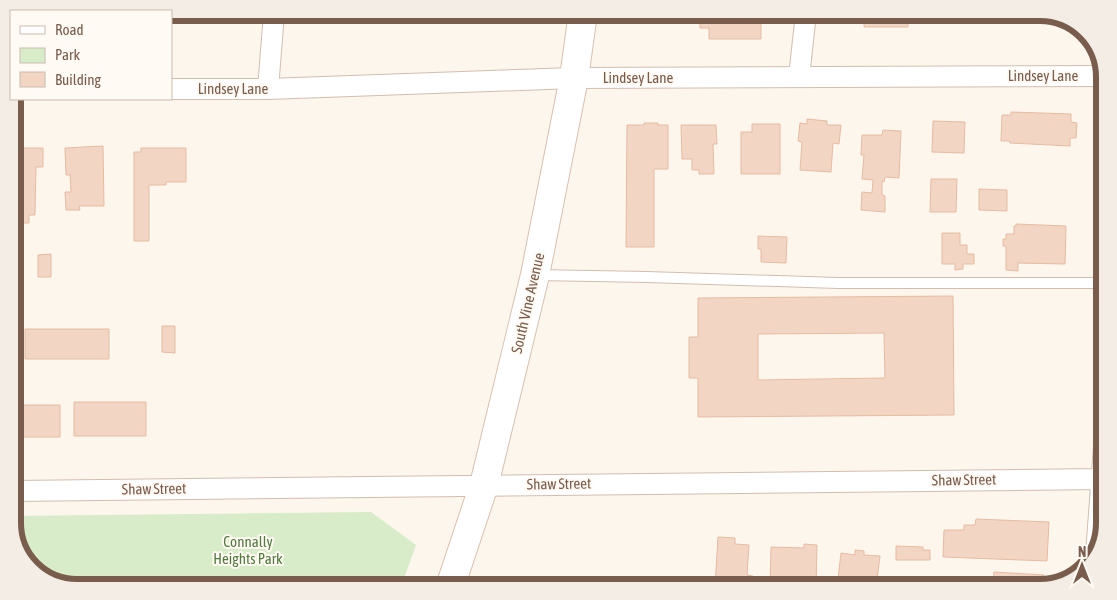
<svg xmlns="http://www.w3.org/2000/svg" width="1117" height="600" viewBox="0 0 1117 600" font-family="'Asap Condensed',sans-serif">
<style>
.green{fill:#d8ecc9}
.building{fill:#f3d5c3;stroke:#e6bba3;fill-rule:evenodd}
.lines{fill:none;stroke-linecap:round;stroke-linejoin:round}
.lane-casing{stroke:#d1beb0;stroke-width:12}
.street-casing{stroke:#d1beb0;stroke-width:22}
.secondary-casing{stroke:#d6c0b0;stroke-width:30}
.lane{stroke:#fff;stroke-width:10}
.street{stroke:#fff;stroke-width:20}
.secondary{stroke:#fff;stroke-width:28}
.labels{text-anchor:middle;stroke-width:4;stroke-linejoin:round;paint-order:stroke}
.street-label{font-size:15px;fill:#7a5c4d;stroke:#fffaf3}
.park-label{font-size:15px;fill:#537a41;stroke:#fffaf3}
.rim{fill:none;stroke:#7a5c4d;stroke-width:6}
</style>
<rect width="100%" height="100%" fill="#fdf6ec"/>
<path class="green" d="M371,512l45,33 -15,42h-324l-29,-6 -24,-22 -11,-31v-12z"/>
<path class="building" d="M304,13h30v1h-30z
M700,13h61v26h-52v-11h-9z
M864,13h44v14h-44z
M934,13h27v2l-27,1z
M973,13h13v7h-13z
M1011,112l60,2v8l6,1 -1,15h-6v8l-60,-3v-2h-9l1,-26h9z
M807,119l20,2v4h14l-2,19 -6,-1 -2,29 -31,-2 2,-28 -4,-1 2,-18 7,1z
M933,121l32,1 -1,31 -32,-1z
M644,123h14v2h10v44h-14v78h-28l1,-122h17z
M752,124h28v50h-39v-42h11z
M681,125h35l1,19h-4l1,30h-15v-4h-7v-11h-10z
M883,130l18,1 -2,47 -14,-1 -1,5 -2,-1v14l3,1v16l-24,-2 1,-18 10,1 1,-13 -11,-1 2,-24h-3l1,-20h20z
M103,146l1,60h-25l1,4h-14l-1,-18h6l-1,-17h-4l-1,-27z
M13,148h30v19h-7l-1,48h-6v8h-16z
M141,148h45v34h-20v3h-17v56h-15v-89h7z
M931,179h26l-1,33h-26z
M979,189l28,1v21l-28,-1z
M1016,224l50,2 -1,38 -47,-1v8l-12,-1v-24h-3v-7h3v-5h8v-8h2z
M942,233h18v12h7v9h7v10h-11v5l-8,1v-6h-13z
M758,236l29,1 -1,26 -25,-1v-13h-3z
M13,238h5v16h-5z
M51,254v23h-13v-22z
M953,296l1,119 -256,2v-39h-9v-41h9v-39zM884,333l1,45 -127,2v-46z
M162,326h13v27l-13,-1z
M25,329h84v30h-84z
M74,402h72v34h-72z
M13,405h47v32h-47z
M976,519l73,3 -2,39 -104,-4 1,-27h20v-5h11z
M718,537l17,1v6l14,1 -2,30 6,1 -1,11h-37z
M804,544l13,1 -1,42h-46l1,-40 33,1z
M896,546l27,1v3h7v10h-34z
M855,550l9,1v4l16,1 -4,31h-39l4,-34 14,2z
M994,572l50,3 -1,12h-50z"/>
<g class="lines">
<defs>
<path id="lane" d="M536,275l111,2 191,6h266"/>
<path id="street" d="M799,77l7,-64
M171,89h97l306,-11 530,-2
M268,89l6,-76
M13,491l1091,-12
M1096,554l8,-108"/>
<path id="secondary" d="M450,587l34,-102 51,-210 39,-197 9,-65"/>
</defs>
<use href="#lane" class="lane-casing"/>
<use href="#street" class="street-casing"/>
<use href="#secondary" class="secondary-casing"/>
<use href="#lane" class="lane"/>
<use href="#street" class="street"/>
<use href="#secondary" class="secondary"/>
</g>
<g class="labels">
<g class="street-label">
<text x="1043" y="81">Lindsey Lane</text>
<text x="638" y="83">Lindsey Lane</text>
<text x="233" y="94">Lindsey Lane</text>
<text transform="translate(528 303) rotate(-77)" y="5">South Vine Avenue</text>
<text transform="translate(964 480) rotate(-1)" y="5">Shaw Street</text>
<text transform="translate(559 484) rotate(-1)" y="5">Shaw Street</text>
<text transform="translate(154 489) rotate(-1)" y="5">Shaw Street</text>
</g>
<g class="park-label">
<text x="248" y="547">Connally<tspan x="248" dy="17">Heights Park</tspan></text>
</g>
</g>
<path d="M0 0H1117V600H0ZM77 21H1040A56 56 0 0 1 1096 77V523A56 56 0 0 1 1040 579H77A56 56 0 0 1 21 523V77A56 56 0 0 1 77 21Z" fill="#f4ede6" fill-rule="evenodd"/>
<path class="rim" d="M77 21H1040A56 56 0 0 1 1096 77V523A56 56 0 0 1 1040 579H77A56 56 0 0 1 21 523V77A56 56 0 0 1 77 21Z"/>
<rect x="10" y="10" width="162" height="90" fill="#fffaf3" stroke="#cabbb1"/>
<rect x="20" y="26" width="25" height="8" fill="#ffffff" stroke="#cabbb1"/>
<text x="55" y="35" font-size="15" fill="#7a5c4d">Road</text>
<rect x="20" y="48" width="25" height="15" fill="#d8ecc9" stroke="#cabbb1"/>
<text x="55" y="60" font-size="15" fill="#7a5c4d">Park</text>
<rect x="20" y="72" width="25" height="15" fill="#f3d5c3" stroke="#cabbb1"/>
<text x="55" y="85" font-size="15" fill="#7a5c4d">Building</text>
<g transform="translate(1082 565)" stroke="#fffaf3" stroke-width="4" paint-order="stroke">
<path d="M0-4L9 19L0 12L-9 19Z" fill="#7a5c4d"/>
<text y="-8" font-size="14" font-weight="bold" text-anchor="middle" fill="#7a5c4d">N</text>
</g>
</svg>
